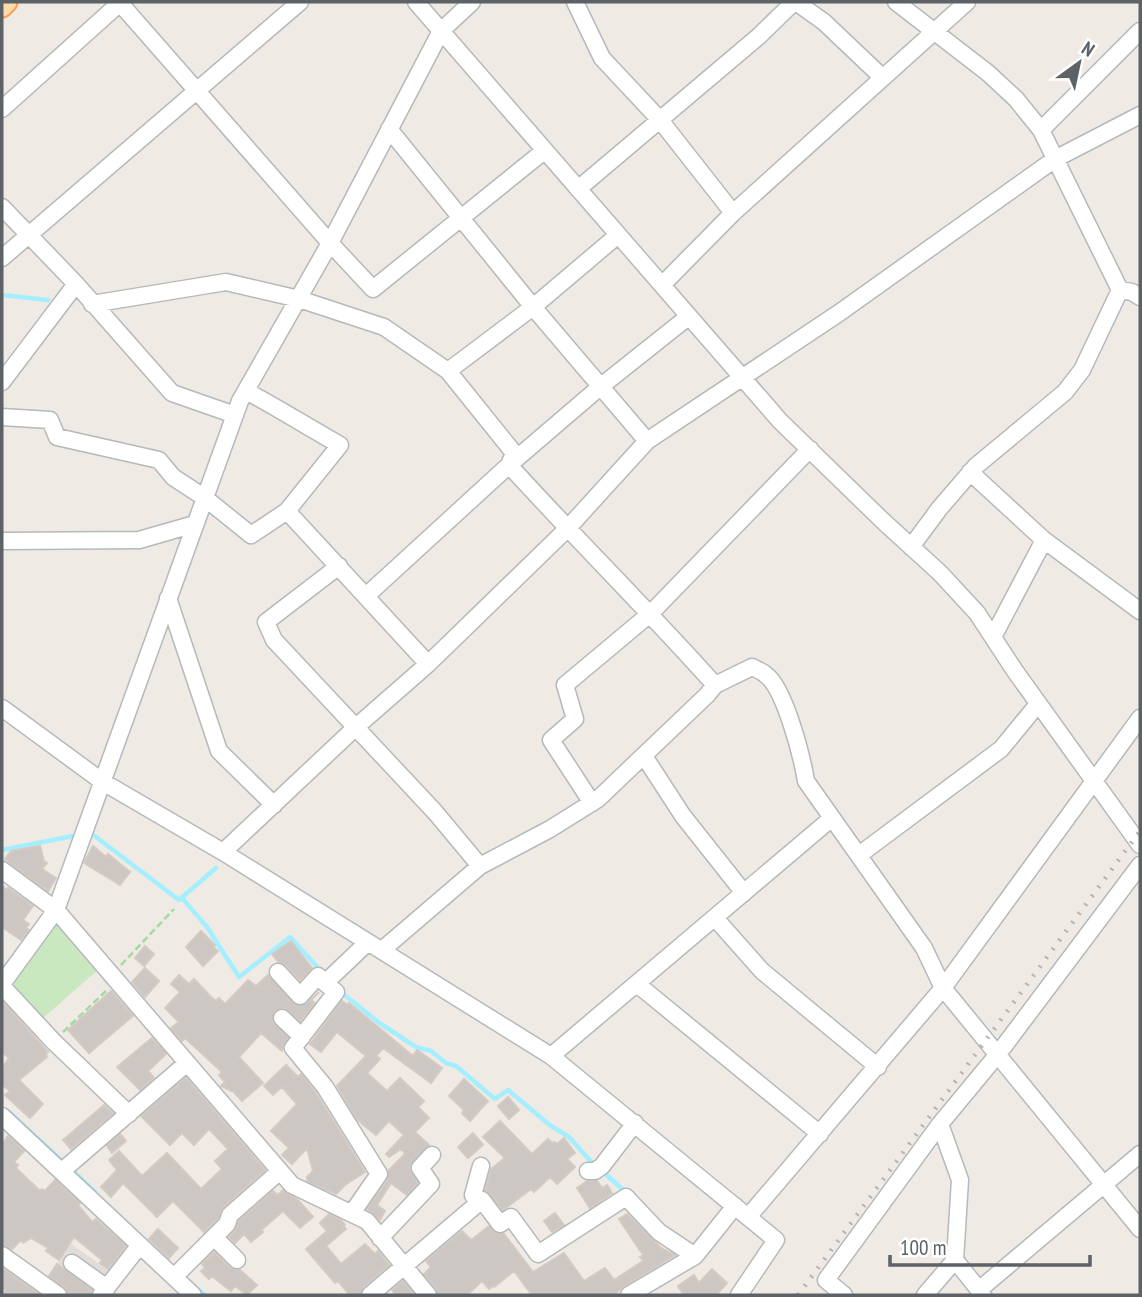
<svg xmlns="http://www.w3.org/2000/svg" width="1142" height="1297" viewBox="0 0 1142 1297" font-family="'PT Sans Narrow',sans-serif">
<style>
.industrial{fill:#e0dcd8}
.green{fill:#c9e8bf}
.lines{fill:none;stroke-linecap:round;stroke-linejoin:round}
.stream{stroke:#a4efff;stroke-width:4.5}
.building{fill:#ccc7c3;stroke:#d4cac2;stroke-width:2}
.minor-casing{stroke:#b4b9bc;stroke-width:19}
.major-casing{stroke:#f9a053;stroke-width:23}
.path{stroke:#a1dba1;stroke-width:2.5;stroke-dasharray:7 3.5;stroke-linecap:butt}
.minor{stroke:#fff;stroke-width:16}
.major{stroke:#ffdba9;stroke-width:19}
.rail{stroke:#b3b4b5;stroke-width:4.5;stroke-dasharray:2 9;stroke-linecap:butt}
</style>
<rect width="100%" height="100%" fill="#efeae4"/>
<path class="industrial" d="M71,1244l40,28 -19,23h-23l-23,-16z"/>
<path class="green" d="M56,922l44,46 -58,51 -29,-30 -1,-5z"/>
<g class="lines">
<path class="stream" d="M2,295l46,5
M92,834l87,66 37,-32
M2,850l71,-14
M182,898l25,29 32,50 51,-40 32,35
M341,992l37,30 38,25 15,4 15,12 10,3 39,33 13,-9 43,36 18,11 26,29
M9,1112l54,50
M72,1170l23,22
M602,1171l25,22
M195,1287l10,8"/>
</g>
<path class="building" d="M40,846l4,15 3,2 -5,6 14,9 -8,13 -43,-32 6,-8z
M93,846l13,11 2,-3 22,18 -10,13 -36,-22z
M2,886l5,4 1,-2 25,18 -10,14 6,4 -3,4 3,2 -8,10 -19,-13z
M201,931l14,14 -2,2 5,4 -15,15 -17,-19z
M291,941l21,27 -12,12 -14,-15 -8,-3 -6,-8z
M145,946l9,8 -10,12 -9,-8z
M145,968l14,13 -14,16 -13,-15z
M179,975l10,9 5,-5 17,18 5,4 3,-3 6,6 23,-24 8,6 12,-11 29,31 10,-3 12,-11 -8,8 4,3 -15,18 -15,-13 -11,3 -2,11 16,16 -6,13 -21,-18 -22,24 24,26 -21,18 -8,-9 -13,-6 4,-4 -6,-7 3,-3 -37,-34 -3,3 -11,-13 8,-6 -14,-14 15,-16 -9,-8z
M111,991l22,25 -44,37 -21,-23z
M2,1001l46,51 -2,2 1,3 -28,23 24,24 -13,14 -25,-23 5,-4 -8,-6v-17l7,-10 -7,-6z
M342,1001l6,4 1,-2 64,53 4,-6 25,18 -11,15 -48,-35 -7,8 4,3 -13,14 20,18 13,-13 24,23 -6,6 11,11 -14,14 14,13 -19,21 1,7 7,10 -11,12 -16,-12 -14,22 8,6 -5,9 -13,-11 21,-29 1,-10 16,-16 -4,-5 -12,8 -3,-3 18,-19 -15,-14 -13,14 -9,-7 -10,-9 -20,-33 29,-30 -29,-24 -16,20 -11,-8z
M152,1038l14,16 -18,17 6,7 -14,12 -23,-23z
M286,1065l12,12 3,-3 15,19 49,79 -20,13 -9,9 -29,-13v-4l6,-6 -6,-23 -15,16 -10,-9 7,-7 -18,-17 26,-27 -15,-17 -9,8 -9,-9z
M186,1078l79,92 -42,37 -5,11 -14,14 -31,-31 -16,16 -34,-34 -12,14 -10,-10 16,-17 -8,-10 10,-9 23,25 25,-23 34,36 21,-20 -7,-8 13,-12 -19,-20 -15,16 -12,-12 -12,12 -29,-29z
M464,1079l24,22 -18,20 -8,-8 2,-3 -15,-14z
M508,1097l11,13 -10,9 -11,-13z
M104,1105l9,8 -42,36 -8,-9z
M500,1121l32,33 16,-15 4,4 2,-1 3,2 7,-6 11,15 -8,6 8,8 -18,17 -7,-7 -16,15 -3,-3 -28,21 -18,-20 6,-21 14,-11 -22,-21z
M473,1133l10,12 -15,13 -10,-11z
M120,1134l6,7 -14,12 -5,-7z
M8,1136l16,15 -10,11 4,3 -2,3 24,23 2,-2 3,2 10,-11 25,23 -2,2 14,17 4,-3 30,27 -18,23 -8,-6 2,-3 -28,-23 -15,23 -13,-9 2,-3 -17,-10 -8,5 -2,-3 -9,9 -10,-5v-100z
M587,1181h10l5,7 5,-3 5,8 -22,15 -13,-20z
M283,1190l15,10 15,17 -13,11 -17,-17 -22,19 2,2 -12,10 -7,-8 -9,9 -6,-6 6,-6 4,-10 34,-30 5,4z
M555,1213l9,12 -12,7 -8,-11z
M329,1214l12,6 4,5 -1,2 2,2 -20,17 15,18 24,-20 10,10 3,-3 11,14 -26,22 -3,8h-10l-12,-14 -3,2 -29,-34 21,-18 -7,-8z
M627,1214l34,34 14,7 -51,31 -10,9h-82l-18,-24 -20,16 -1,-1 -4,3 -7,-8 -15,14h-29l-2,-7 -12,-14 7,-7 -5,-6 36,-30 9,9 18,-14 6,7 9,1 29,38 31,-19 20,28 21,-13 9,12 29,-19 -3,-4 3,-2 -24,-36z
M158,1229l20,19 -9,10 -20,-19z
M214,1252l16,16 10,2 17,15 -10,10 -12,-9 -4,5 -19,-15 -3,3 -8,-8 4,-3 -3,-4z
M57,1264l35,26 -1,5h-23l-3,-8 -16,-11z
M2,1268l38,27h-38l4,-5 -4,-3z
M712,1269l15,14 -11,12h-32l-6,-9 16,-11 5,8z
M403,1281l12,14h-19l-4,-5z"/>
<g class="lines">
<defs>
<path id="minor" d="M119,2l211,241 43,46 171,-138
M416,2l364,419 103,100 57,52 37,40 38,58 125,174
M575,2l27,56 58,62 73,93
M796,2l28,20 59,56
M896,2l92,71 28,26 25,31 79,160 -38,80 -17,22 -89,74 -37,43 -28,38
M2,109l119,-107
M389,129l144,178 114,134
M1041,130l99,-99
M578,189l181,-153 35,-34
M2,207l74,77 96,109 63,22
M2,258l298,-256
M662,285l71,-72 234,-211
M1120,290l12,2 8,5
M92,304l134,-22 73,17 85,28 64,44 66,82 -5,12c67,74 139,145 206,220l-8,10 -109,104 -48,30 -70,37 -98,84
M448,371l85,-64 85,-72
M2,382l74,-98
M2,417l48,3 7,17 102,23 14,17 32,21 46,37 36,-24 53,-66c-32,-18 -62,-37 -94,-54
M970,472l74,68 96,71
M287,511l141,153
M2,541l137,-1 56,-16
M339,566l-73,56 8,18 161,172 45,54
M366,596l143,-131 91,-78 88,-70
M168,598l51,153 55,54
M993,637l51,-97
M715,685l37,-18c4,2 10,4 14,8 19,14 36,82 40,106l118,167 19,40 197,241
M2,708l101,74 120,70 328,204 225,184 -37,55
M644,756l39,60 61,77
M592,803l-41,-63 24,-21 -10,-34 86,-72 159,-164
M223,852l133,-125 72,-63 139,-135 80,-88 192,-128 216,-154 85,-44
M859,855l142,-106 37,-45
M2,870l54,40 236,275 75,36 61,74
M715,918l47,53 116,96
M278,972l22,24 18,-20 7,7
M2,984l54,-74 184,-509 90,-158 111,-212 31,-29
M637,984l183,150
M2,986l51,55 76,73
M282,1018l20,19
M551,1056l281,-238
M2,1116l191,179
M940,1124l20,56 -5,80 28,35
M62,1171l125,-108
M588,1171h7l7,-5 33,-43
M478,1203l-5,-8 8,-29
M352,1213l27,-39 -54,-87 -32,-39 43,-56 -11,-9 43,-41
M748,1217l195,-229 197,-270
M214,1237l23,23
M380,1238l51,-54 -11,-16 12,-13
M2,1255l56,40
M72,1263l35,25
M174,1277l53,-53 3,-9 50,-44
M980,1289l160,-135
M101,1295l39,-50
M370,1295l112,-95 18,24 11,-7 27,37 88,-57 33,35 36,24
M629,1295l66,-39 40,-50
M844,1295l-18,-15 114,-156 58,-70 142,-189
M925,1295l30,-35"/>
<path id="major" d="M2,7l5,-5"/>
</defs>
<use href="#minor" class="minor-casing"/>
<use href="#major" class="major-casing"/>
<path class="path" d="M121,965l53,-56
M63,1032l43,-41"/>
<use href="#minor" class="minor"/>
<use href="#major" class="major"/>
<path class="rail" d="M798,1295l342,-464"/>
</g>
<rect width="1142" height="1297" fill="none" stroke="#5c6265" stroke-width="7"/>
<g transform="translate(1079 63) rotate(33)" stroke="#ffffff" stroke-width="5" paint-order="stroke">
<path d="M0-5L12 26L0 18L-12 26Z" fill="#5c6265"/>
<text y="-10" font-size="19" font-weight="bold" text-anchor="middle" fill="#5c6265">N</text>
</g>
<path d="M890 1255v10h200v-10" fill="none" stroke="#5c6265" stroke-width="3.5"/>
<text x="900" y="1255" font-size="21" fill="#5c6265" stroke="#ffffff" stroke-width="5" paint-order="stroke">100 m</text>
</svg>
